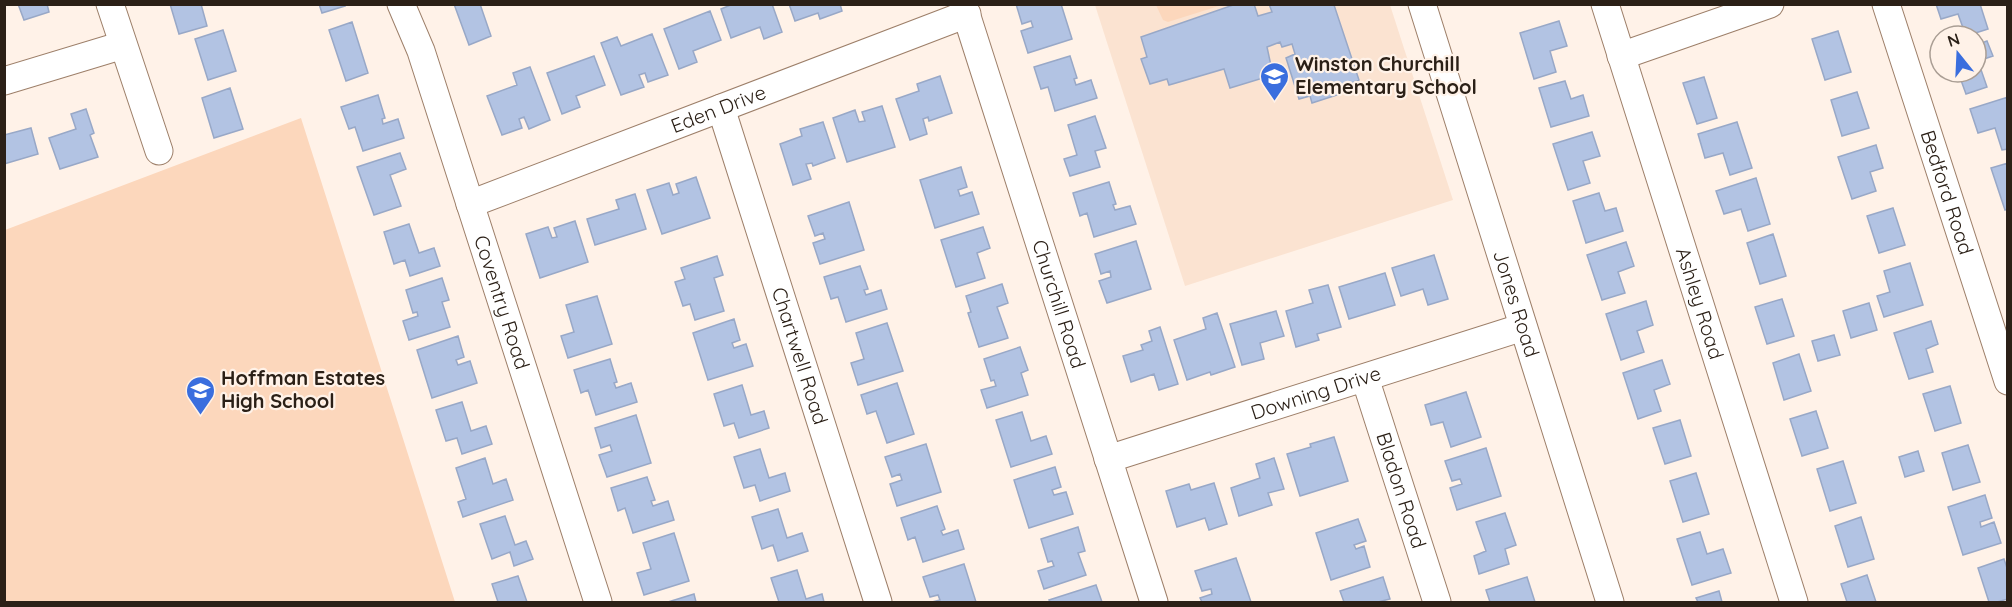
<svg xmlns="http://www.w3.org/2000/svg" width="2012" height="607" viewBox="0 0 2012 607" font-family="Quicksand,sans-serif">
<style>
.built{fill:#fbe3d1}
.green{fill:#fcd7bc}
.building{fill:#b2c3e3;stroke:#98a8c7;stroke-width:1.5}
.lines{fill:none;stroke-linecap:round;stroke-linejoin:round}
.minor-casing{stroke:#9d7f69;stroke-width:29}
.minor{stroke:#fff;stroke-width:27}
.labels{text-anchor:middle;stroke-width:4.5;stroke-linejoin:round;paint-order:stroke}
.poi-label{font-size:20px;font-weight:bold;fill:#2b2017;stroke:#fff2e8;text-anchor:start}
.street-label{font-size:20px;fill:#2b2017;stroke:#fff2e8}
</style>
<rect width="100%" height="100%" fill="#fff2e8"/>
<path class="built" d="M1095,5h295l63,195 -268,86z"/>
<path class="green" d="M1156,5h-1h67l-54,17 -5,-2z
M301,118l154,484h-450v-372z"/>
<path class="building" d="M18,4h29l2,8 -25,8z
M170,4h31l6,22 -28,8z
M319,4h25l1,2 -23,7z
M454,4h26l11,32 -22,9z
M733,4h39l10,28 -18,7 -4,-12 -29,11 -10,-29z
M789,4h51l2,7 -22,8 -2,-6 -23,8z
M1016,4h45l11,35 -44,14 -7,-22 12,-4 -2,-6 -9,3z
M1236,4h18l4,12 14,-4 -3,-8h67l-2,1 25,75 -20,8 1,6 -28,9 -2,-7 -11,3 -13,-41 9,-4 -3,-10 -10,3 -2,-5 -13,5 6,28 -43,13 -6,-19 -55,16 -2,-6 -17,5 -9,-25 6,-2 -6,-20z
M1936,4h44l8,25 -22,7 -8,-22 -17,5z
M710,11l11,29 -28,11 4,11 -18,7 -15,-40z
M1559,21l8,25 -17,5 6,21 -22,7 -14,-46z
M352,22l16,51 -22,8 -17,-51z
M223,30l13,41 -28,9 -13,-41z
M1838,31l13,41 -26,8 -13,-41z
M652,34l16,41 -20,7 -3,-9 -6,2 5,12 -23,8 -20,-52 16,-6 4,9z
M1987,41l6,15 -15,5 9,26 -21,7 -8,-22h18v-27z
M594,56l11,29 -29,11 4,11 -18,7 -15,-41z
M1070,56l7,22 -3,1 2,6 15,-5 6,18 -42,13 -7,-24 -7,2 -7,-22z
M530,67l20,53 -21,9 -5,-12 -5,2 3,9 -20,7 -15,-39 30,-11 -4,-12z
M940,76l12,37 -23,8 -1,-4 -5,2 4,15 -17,6 -14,-41 23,-8 -2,-7z
M1704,77l13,41 -20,6 -14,-41z
M1565,81l6,18 12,-4 6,21 -38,11 -12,-39z
M230,88l13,41 -29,9 -12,-40z
M1857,92l12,36 -27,8 -11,-36z
M378,95l7,23 -3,1 1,5 15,-5 6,19 -41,13 -8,-24 -6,2 -8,-22z
M2008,97v52l-6,1 -7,-22 -17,5 -8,-24z
M882,106l13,41 -48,15 -14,-44 22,-8 4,12 6,-1 -3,-9z
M86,109l8,24 -4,2 8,22 -38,12 -11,-31 27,-9 -5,-15z
M1095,116l11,32 -11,3 5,16 -30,9 -6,-17 13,-4 -9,-30z
M823,122l12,36 -22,8 -1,-3 -6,1 5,15 -18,6 -13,-41 22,-8 -2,-7z
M1737,122l15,46 -22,7 -7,-22 -18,5 -7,-24z
M31,128l7,26 -34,10v-29z
M1592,132l8,24 -17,5 7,22 -22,7 -15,-46z
M1876,145l7,23 -13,4 6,19 -24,8 -14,-42z
M400,153l6,16 -16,6 11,31 -27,9 -17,-48z
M2008,163v46l-3,1 -14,-42z
M961,167l6,20 -9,3 2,6 12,-4 7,22 -44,14 -15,-48z
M696,177l14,41 -48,16 -15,-44 22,-7 4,12 6,-2 -3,-9z
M1756,178l14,46 -22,7 -7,-22 -17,5 -8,-23z
M1109,182l7,22 -3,1 2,5 15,-4 6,18 -42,13 -7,-24 -7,3 -7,-23z
M1599,193l6,18 11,-3 7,23 -37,12 -13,-42z
M635,194l11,35 -51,16 -8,-26 32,-10 -3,-9z
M849,202l15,48 -44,14 -7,-21 12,-4 -2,-6 -8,3 -7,-20z
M1893,208l12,37 -26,8 -12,-37z
M575,221l13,41 -48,16 -14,-44 22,-7 4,11 5,-1 -3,-9z
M409,224l10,29 15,-5 6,18 -30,10 -5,-16 -11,4 -10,-32z
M983,227l7,21 -13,5 8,25 -29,9 -15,-47z
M1773,234l13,42 -26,8 -13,-41z
M1136,241l15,48 -44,14 -8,-22 12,-4 -1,-6 -9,3 -6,-20z
M1626,242l8,24 -16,6 7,21 -23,7 -15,-45z
M1434,255l14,44 -20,6 -5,-16 -22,7 -9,-28z
M717,256l6,19 -9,3 10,33 -29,9 -5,-16 -7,2 -8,-24 10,-3 -4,-11z
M1910,263l13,42 -39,12 -7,-21 13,-4 -6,-21z
M860,266l8,23 -4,1 2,5 15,-5 6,19 -41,13 -8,-25 -7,2 -7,-22z
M1385,273l10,32 -46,14 -10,-32z
M442,278l7,22 -7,2 8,25 -41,13 -6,-19 15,-5 -1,-4 -4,1 -7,-23z
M1002,284l6,19 -11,4 11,31 -29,9 -11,-34 3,-1 -5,-16z
M1328,285l13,42 -24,7 2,6 -23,7 -10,-36 27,-8 -4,-13z
M597,296l15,48 -44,14 -7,-22 13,-4 -8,-27z
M1782,299l12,37 -27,8 -12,-37z
M1646,301l7,24 -16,6 7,21 -23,8 -15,-46z
M1869,303l8,27 -26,8 -8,-27z
M1276,311l8,25 -24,7 4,16 -22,6 -12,-41z
M1217,313l18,54 -24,8 -1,-3 -23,8 -13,-40 32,-11 -3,-11z
M734,319l6,21 -8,3 2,5 12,-4 7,22 -45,14 -15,-47z
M1931,321l7,23 -12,5 7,23 -24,7 -15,-46z
M887,323l16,48 -45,14 -7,-22 13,-4 -8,-26z
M1160,327l18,57 -19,6 -5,-16 -23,8 -8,-26 20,-6 -2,-5 11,-4 -3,-10z
M1834,335l6,20 -22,6 -6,-20z
M458,336l6,21 -8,3 2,5 12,-4 7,22 -45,15 -15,-48z
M1020,347l8,23 -7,3 7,22 -41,13 -6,-18 15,-4 -2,-6 -3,1 -7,-22z
M1799,354l12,37 -27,9 -11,-37z
M610,359l7,23 -3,1 2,5 15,-5 6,19 -41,13 -8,-25 -7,3 -7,-23z
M1662,360l8,24 -16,6 7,21 -23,8 -15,-46z
M897,383l17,51 -27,9 -11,-32 -9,3 -6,-19z
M742,385l9,30 13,-4 5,17 -30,10 -5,-15 -10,3 -10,-32z
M1950,386l11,37 -26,8 -12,-37z
M1466,392l15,45 -30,10 -8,-25 -12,3 -6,-20z
M462,402l9,29 15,-5 6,18 -30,10 -5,-16 -11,3 -10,-31z
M1816,411l12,37 -26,8 -12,-37z
M1022,412l9,29 15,-5 6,18 -41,13 -15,-47z
M636,415l15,48 -44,14 -8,-22 13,-4 -2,-6 -9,3 -6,-20z
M1680,420l11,36 -26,8 -12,-36z
M1334,437l14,44 -48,15 -13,-42 24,-7 -1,-3z
M926,444l15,48 -44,14 -7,-22 12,-4 -2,-6 -8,3 -7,-20z
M1968,445l12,37 -27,8 -11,-37z
M1486,448l15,48 -44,14 -7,-22 12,-4 -2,-5 -8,2 -7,-20z
M760,449l9,29 16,-5 5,18 -30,10 -5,-16 -11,3 -10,-31z
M1918,451l6,20 -19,6 -6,-20z
M485,458l8,26 13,-5 7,21 -50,17 -5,-15 8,-3 -10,-31z
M1274,458l10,31 -16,4 4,12 -33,11 -8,-28 29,-10 -4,-14z
M1843,461l13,42 -26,8 -13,-42z
M1055,467l6,20 -9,3 2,5 12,-3 7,22 -44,14 -15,-48z
M1696,473l13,41 -26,8 -13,-41z
M647,477l8,23 -4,1 2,5 15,-5 6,19 -41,13 -8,-25 -7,3 -7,-23z
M1214,483l13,41 -18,6 -4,-12 -28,9 -11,-36 23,-7 2,6z
M1985,495l7,23 -12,4 1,5 13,-5 7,21 -38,12 -15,-48z
M937,506l8,23 -4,2 2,4 15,-5 6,19 -41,13 -8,-25 -7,3 -7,-22z
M778,509l9,29 15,-5 6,18 -30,10 -5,-16 -11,4 -10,-32z
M1505,513l11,32 -11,4 4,15 -30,10 -5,-18 12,-5 -10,-29z
M505,516l10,29 11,-4 7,18 -19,7 -4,-14 -18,7 -12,-35z
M1861,517l13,42 -26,8 -13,-41z
M1358,519l8,22 -12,4 2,4 8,-3 6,21 -39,13 -15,-47z
M1078,527l7,24 -7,2 8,22 -42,14 -6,-18 16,-5 -2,-5 -4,1 -7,-23z
M1700,532l7,22 16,-5 8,24 -39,12 -15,-46z
M674,533l15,48 -45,14 -7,-22 14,-4 -8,-26z
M1236,558l15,44h-49l-2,-4 12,-4 -1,-5 -9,2 -7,-20z
M2004,559l4,12v28l-11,3h-8l-11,-34z
M964,564l12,38h-44l8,-2 -2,-5 -8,2 -7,-20z
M797,570l9,29 16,-5 2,8h-45l-8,-24z
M1867,575l9,27h-29l-6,-18z
M518,576l9,26h-29l-6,-18z
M1383,577l7,22 -12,3h-34l-4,-11z
M1527,577l8,25h-45l-4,-12z
M1096,585l6,17h-52l-1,-2z
M1719,591l3,11h-24l-2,-4z
M694,594l2,8h-28z"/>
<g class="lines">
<defs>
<g id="minor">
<path d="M110,4l49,147"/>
<path id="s1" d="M401,4l20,47 177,551"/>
<path id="s2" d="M963,4l191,598"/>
<path id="s3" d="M1422,4l188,598"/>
<path id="s4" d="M1605,4l189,598"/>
<path id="s5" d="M1886,4l122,377"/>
<path d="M1621,56l149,-52"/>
<path d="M4,81l119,-36"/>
<path id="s6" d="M721,108l157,494"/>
<path id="s7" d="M470,204l497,-190"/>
<path id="s8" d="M1365,378l72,224"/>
<path id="s9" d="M1108,459l415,-132"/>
</g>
</defs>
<use href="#minor" class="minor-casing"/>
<use href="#minor" class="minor"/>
</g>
<defs>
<symbol id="school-pin" viewBox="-11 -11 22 30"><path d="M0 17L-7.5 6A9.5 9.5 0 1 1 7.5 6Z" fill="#3a6ede" stroke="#fff2e8"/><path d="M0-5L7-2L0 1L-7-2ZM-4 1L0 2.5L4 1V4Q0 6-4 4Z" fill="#fff"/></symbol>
</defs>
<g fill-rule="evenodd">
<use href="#school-pin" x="1258" y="60" width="33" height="45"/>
<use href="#school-pin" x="184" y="374" width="33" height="45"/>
</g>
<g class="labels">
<g class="poi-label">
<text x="1295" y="71">Winston Churchill<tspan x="1295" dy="23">Elementary School</tspan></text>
<text x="221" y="385">Hoffman Estates<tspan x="221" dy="23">High School</tspan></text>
</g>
<g class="street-label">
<text dy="7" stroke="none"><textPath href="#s7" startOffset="266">Eden Drive</textPath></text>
<text dy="7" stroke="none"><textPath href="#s5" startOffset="198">Bedford Road</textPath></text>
<text dy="7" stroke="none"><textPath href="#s1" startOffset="315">Coventry Road</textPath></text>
<text dy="7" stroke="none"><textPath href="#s2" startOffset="315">Churchill Road</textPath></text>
<text dy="7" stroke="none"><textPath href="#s3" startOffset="314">Jones Road</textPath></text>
<text dy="7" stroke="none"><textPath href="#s4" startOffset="314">Ashley Road</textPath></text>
<text dy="7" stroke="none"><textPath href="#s6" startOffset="260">Chartwell Road</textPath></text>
<text dy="7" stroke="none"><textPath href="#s9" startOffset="218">Downing Drive</textPath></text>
<text dy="7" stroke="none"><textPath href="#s8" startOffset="118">Bladon Road</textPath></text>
</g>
</g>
<rect width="2012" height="607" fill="none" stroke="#2b2017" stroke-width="12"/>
<g transform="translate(1958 54) rotate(342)"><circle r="28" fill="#fff2e8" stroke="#aa9e94" stroke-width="1.5"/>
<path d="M0-4.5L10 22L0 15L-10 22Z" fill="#3a6ede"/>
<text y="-9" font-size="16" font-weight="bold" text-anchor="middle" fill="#2b2017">N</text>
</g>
</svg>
